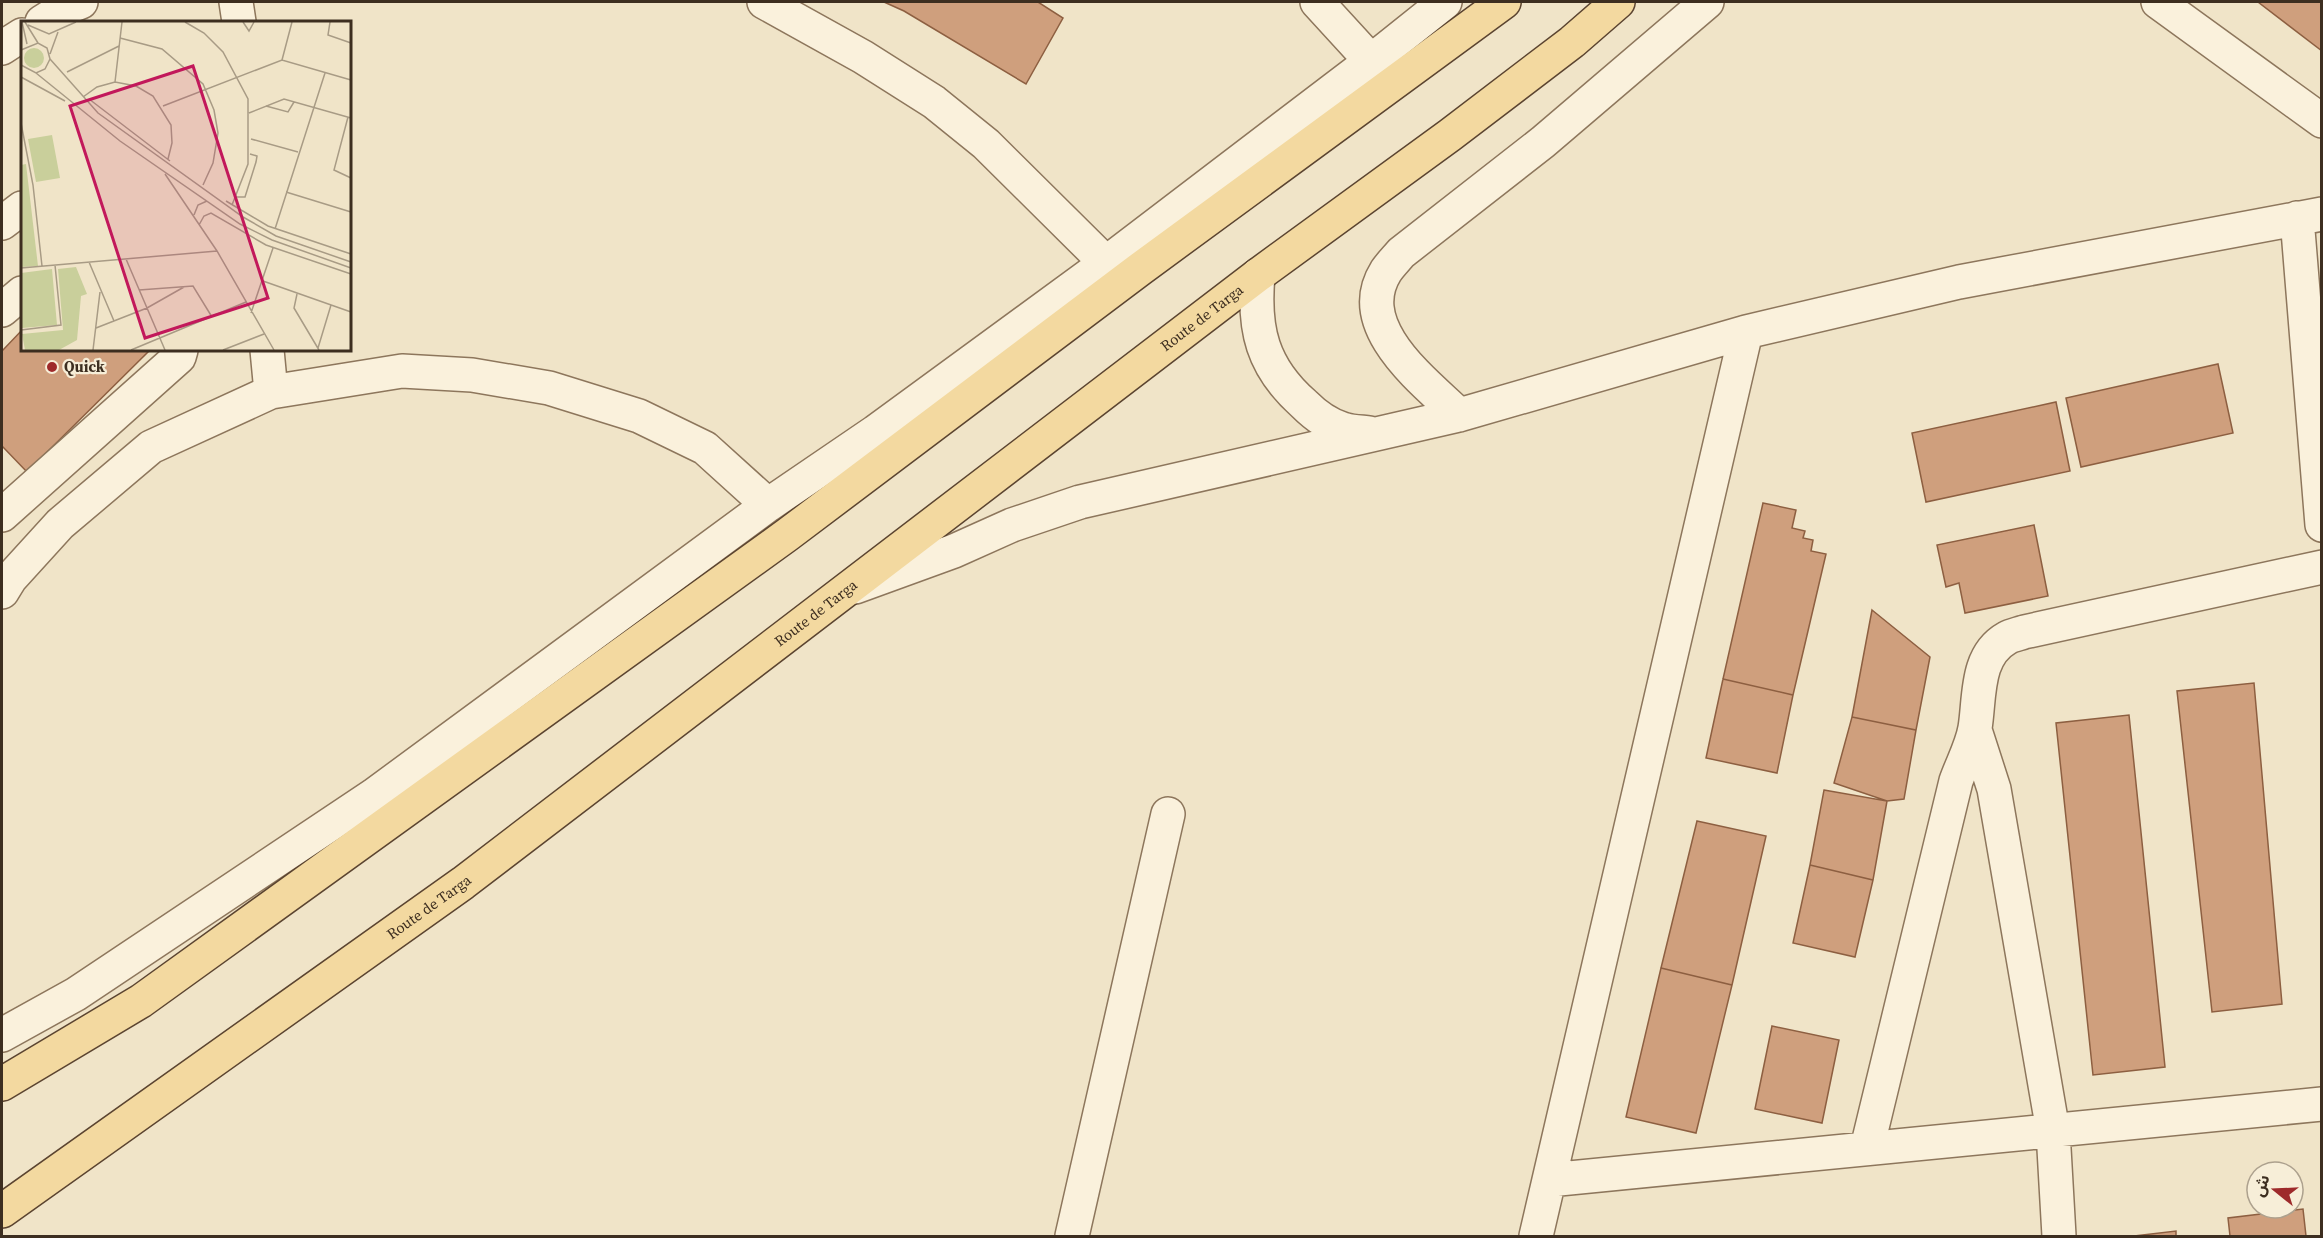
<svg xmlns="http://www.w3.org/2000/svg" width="2323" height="1238" viewBox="0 0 2323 1238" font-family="'Source Serif 4','Noto Sans Arabic',serif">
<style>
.building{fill:#cf9f7d;stroke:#8d5f41;stroke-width:1.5}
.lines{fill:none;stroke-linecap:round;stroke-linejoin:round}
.minor-casing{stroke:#8d765c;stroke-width:36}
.major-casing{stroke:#5b4430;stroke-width:36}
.minor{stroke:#faf1dc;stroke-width:33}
.major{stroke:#f3d9a0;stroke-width:33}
.poi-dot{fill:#9e2a2b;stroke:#f7eed8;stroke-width:2}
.labels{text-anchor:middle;stroke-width:4.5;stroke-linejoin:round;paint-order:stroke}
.street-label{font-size:15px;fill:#3d2e20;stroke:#f7eed8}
.poi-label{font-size:15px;font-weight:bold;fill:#3d2e20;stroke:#f7eed8;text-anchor:start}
.inset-road{fill:none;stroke:#a89b85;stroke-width:1.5}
.view{fill:#c2185b;fill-opacity:0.15;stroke:#c2185b;stroke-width:3}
.inset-edge{fill:none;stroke:#3d2e20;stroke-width:3}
</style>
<rect width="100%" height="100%" fill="#f0e4c8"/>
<path class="building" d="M884,2h154l25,16 -37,66 -122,-73z
M2258,2h64v49z
M22,330v20h128l-123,122 -25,-26v-95z
M2218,364l15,69 -152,34 -15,-69z
M2056,402l14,69 -144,31 -14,-69z
M1763,503l33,7 -4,18 13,3 -2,7 10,2 -2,11 15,3 -33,141 -70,-16z
M2034,525l14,71 -83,17 -6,-30 -13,4 -9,-42z
M1872,610l58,47 -14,73 -64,-13z
M1723,679l70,16 -16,78 -71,-15z
M2254,683l28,321 -70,8 -35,-321z
M2129,715l36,352 -72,8 -37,-352z
M1852,717l64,13 -12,69 -17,2 -53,-18z
M1824,790l63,11 -14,79 -63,-15z
M1697,821l69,15 -34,149 -71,-17z
M1810,865l63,15 -18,77 -62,-14z
M1661,968l71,17 -36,148 -70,-16z
M1772,1026l67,14 -17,83 -67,-14z
M2303,1209l3,27h-76l-2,-18z
M2176,1231v5h-42z"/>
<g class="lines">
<defs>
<path id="minor" d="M236,2l3,20
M764,2l99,55 71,45 52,42 120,119
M1317,2l54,59
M2158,2l164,119
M42,22l19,-12 20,-8
M2,48l20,-13
M2297,218l25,307
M2,223l20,-15
M1258,275c-5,54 4,92 46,129 10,10 25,21 39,25 8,3 19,3 27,4
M2,310l20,-17
M267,350l4,42
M1459,415c-35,-34 -108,-88 -73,-144 4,-6 10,-12 15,-18l142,-111 164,-140
M2,515l177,-158 2,-7
M855,587l99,-36 58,-26 68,-23 379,-87 287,-83 213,-50 363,-68
M2,592l8,-13 50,-55 91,-77 120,-55 131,-21 70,4 77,13 90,28 66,32 63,57
M1975,730l19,59 59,342 6,105
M2,1035l74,-41 298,-199 394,-290 107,-73 231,-169 265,-202 74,-59
M1867,1148l89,-367c6,-17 16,-35 19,-53 5,-30 0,-72 32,-90 5,-3 12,-4 17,-6l298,-65
M1549,1180l773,-76
M1072,1236l96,-422
M1536,1236l210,-904"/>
<g id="major">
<path d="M2,1084l139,-83 646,-466 353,-266 364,-267"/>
<path id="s1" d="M2,1211l461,-328 795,-608 192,-140 122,-93 46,-40"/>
</g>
</defs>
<use href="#minor" class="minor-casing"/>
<use href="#major" class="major-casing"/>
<use href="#minor" class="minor"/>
<use href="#major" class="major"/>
</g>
<circle class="poi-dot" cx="52" cy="367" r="6"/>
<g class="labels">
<g class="street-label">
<text dy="5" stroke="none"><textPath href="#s1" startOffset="1496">Route de Targa</textPath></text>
<text dy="5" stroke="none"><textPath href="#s1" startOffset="1010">Route de Targa</textPath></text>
<text dy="5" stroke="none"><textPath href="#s1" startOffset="524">Route de Targa</textPath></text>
</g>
<g class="poi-label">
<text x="64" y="372">Quick</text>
</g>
</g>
<g transform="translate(21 21)">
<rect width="330" height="330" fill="#f0e4c8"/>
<path d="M3 37a10 10 0 1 1 20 0a10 10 0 1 1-20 0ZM31,114l8,43 -24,4 -8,-43zM5,143l12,102 -17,1v-102zM55,246l11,27 -6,2 -4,44 -18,10h-34l-3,-16 41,-4 -5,-61zM31,248l5,56 -35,3 -1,-55z" fill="#c9cf9b"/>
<path class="inset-road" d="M1,1l5,22M4,1l13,21M164,1l19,11 19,19 25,47v65l-16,41M222,1l6,9 5,-9M309,1l-2,13 23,8M7,4l21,9 27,-12M99,17l42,11 41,35 11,26 4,23 -5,30 -10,22M0,29l17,-7 9,5 3,11 -5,10 -9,4 -15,-8M29,33l8,-22M29,38l48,54 145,104 33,19 75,26M261,39l10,-38M46,51l52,-26M15,52l84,68 120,83 32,16 79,28M0,56l44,24M94,61l7,-60M62,76l14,-10 18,-5 21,4 17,10 18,29 1,18 -4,16M68,78l81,62M142,85l119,-46 69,20M245,85l22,6 6,-10M228,92l35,-14 67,19M327,96l-14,53 17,8M0,102l12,62 9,81M230,118l47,13M144,153l52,77 57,99M265,171l65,20M215,176h9l11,-35 1,-6 -7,-2M205,180l42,25 83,28M173,194l4,-10 9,-4M178,204l5,-9 7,-3 55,32 85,29M254,208l50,-156M105,238l39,91M68,241l25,59M0,247l196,-17M242,260l88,31M118,269l54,-4 19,31M276,273l-3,14 25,42M230,292l22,-65M75,307l51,-20 37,-21M0,309l40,-5 -6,-60M297,327l13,-43M72,329l7,-58M110,329l115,-48M202,329l41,-16"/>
<path class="view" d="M172,45l75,232 -123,40 -75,-232z"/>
<rect width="330" height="330" class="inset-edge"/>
</g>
<rect width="2323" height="1238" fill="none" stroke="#3d2e20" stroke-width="6"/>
<g transform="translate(2275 1190) rotate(288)"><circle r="28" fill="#f7eed8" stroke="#ada18e" stroke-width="1.5"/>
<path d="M0-4.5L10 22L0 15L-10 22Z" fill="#9e2a2b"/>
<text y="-9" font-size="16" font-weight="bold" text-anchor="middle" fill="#3d2e20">ش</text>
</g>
</svg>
